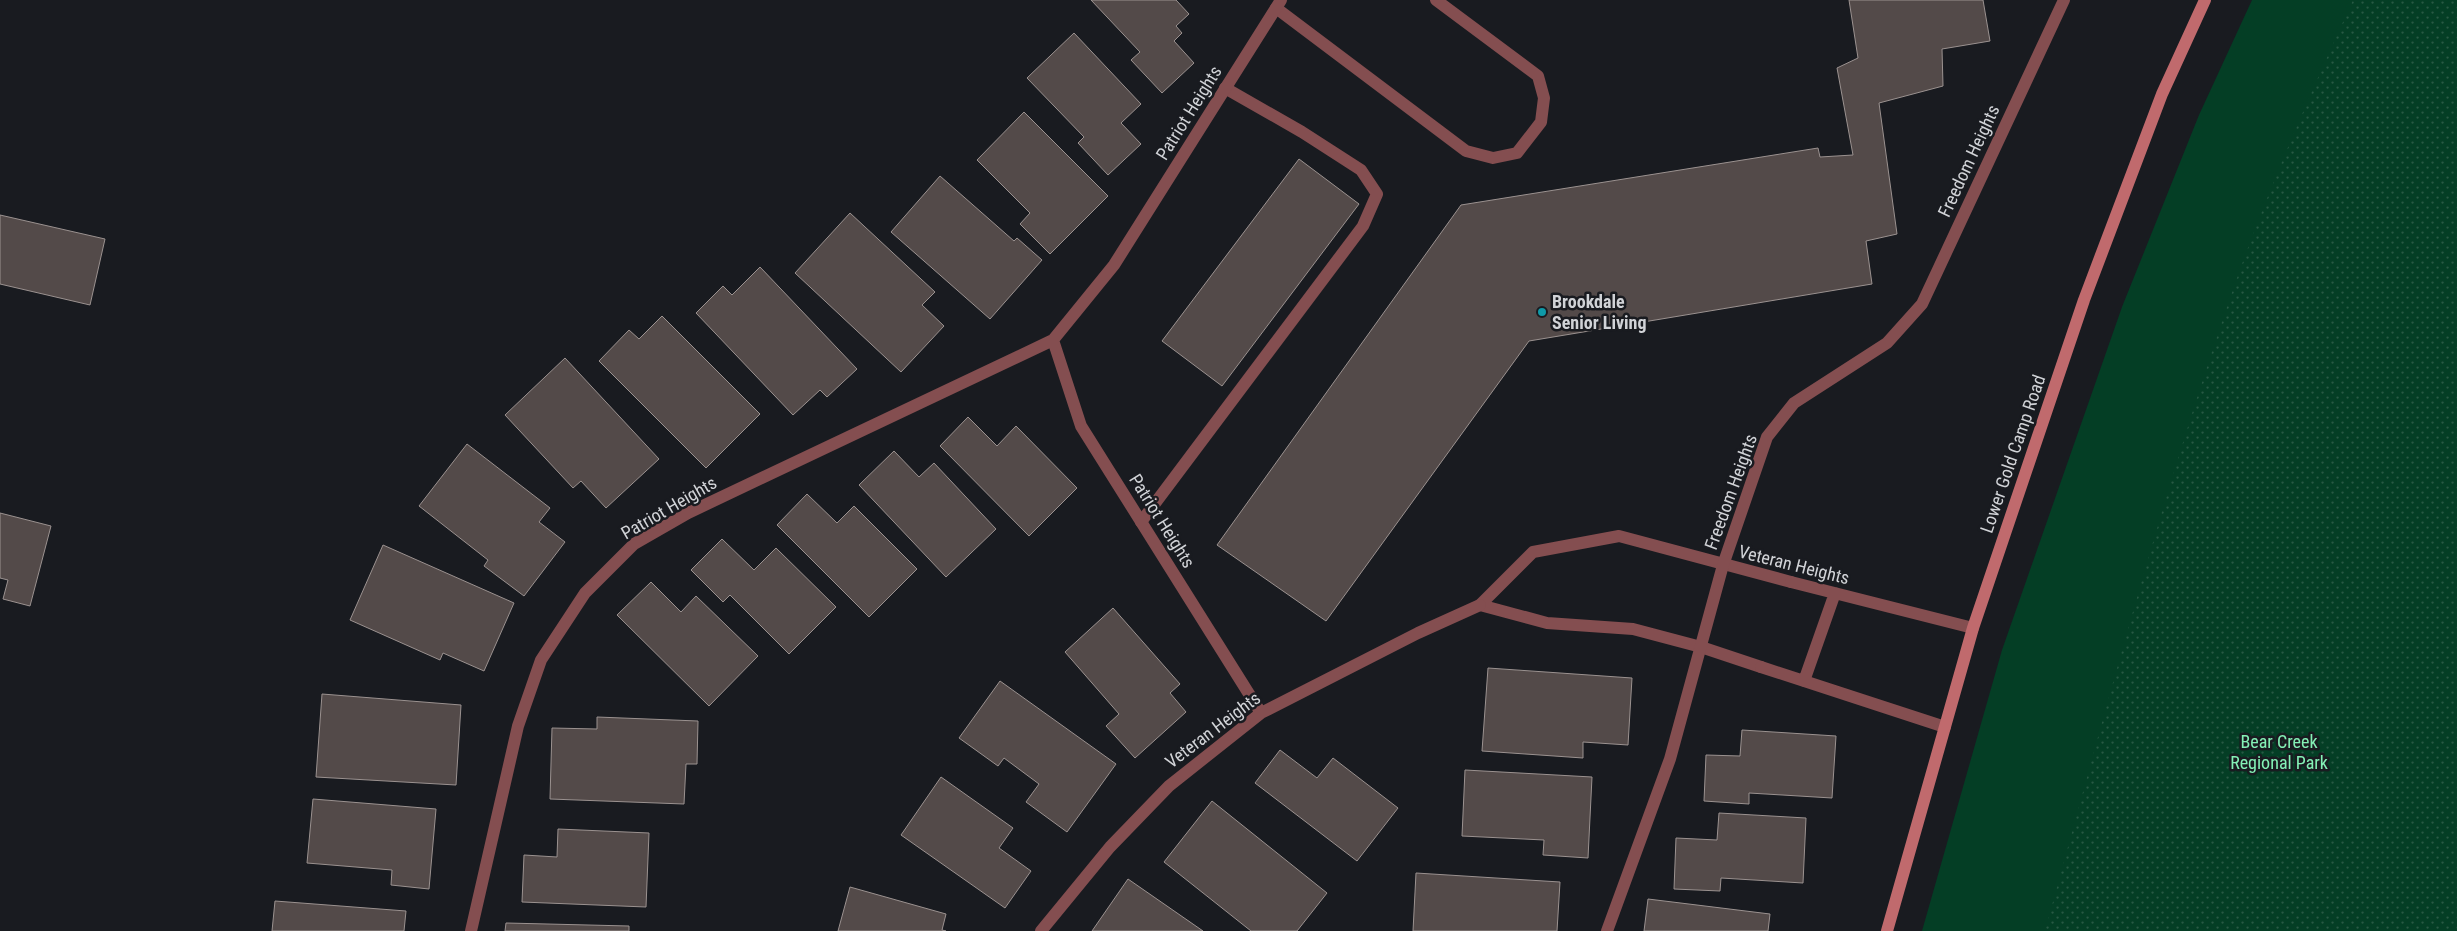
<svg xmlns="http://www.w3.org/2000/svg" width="2457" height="931" viewBox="0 0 2457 931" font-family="'Roboto Condensed',sans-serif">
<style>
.green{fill:#043e25}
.park{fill:url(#park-dots)}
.building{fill:#534a49;stroke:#9b9290}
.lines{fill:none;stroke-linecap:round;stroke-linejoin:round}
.lane{stroke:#844e50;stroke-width:12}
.street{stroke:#844e50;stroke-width:12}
.secondary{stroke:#c06a6d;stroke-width:12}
.culture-dot{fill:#0f9aa8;stroke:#191b20;stroke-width:2}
.labels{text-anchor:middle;stroke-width:5;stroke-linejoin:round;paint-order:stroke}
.street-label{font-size:18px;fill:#d1d3d7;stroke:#191b20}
.poi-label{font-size:18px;font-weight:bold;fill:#d1d3d7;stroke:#191b20;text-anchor:start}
.park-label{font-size:18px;fill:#84f1b6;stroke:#191b20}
</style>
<defs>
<pattern id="park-dots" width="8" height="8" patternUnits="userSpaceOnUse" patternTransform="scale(1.25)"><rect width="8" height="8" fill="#043e25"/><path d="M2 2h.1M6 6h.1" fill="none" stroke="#285944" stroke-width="1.8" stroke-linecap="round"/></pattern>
</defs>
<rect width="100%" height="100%" fill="#191b20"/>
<path class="green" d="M2252,0h205v931h-535l80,-281 120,-343 77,-192z"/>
<path class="park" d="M2353,0h104v931h-412c58,-211 113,-423 184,-630 35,-103 79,-202 124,-301z"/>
<path class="building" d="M1091,0h85l13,14 -13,12 6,7 -8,8 20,22 -32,30 -31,-33 9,-8z
M1849,0h134l7,41 -48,8 1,37 -64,17 18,131 -31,7 6,43 -343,57 -203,280 -109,-76 244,-340 357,-57 2,9 33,-2 -16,-87 21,-10z
M1074,33l67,71 -20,19 20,21 -33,31 -30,-32 6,-6 -57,-59z
M1024,112l84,84 -58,58 -30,-30 10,-11 -53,-53z
M1299,159l60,45 -137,182 -60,-45z
M940,176l74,65 3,-3 25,22 -52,59 -99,-87z
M850,213l85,79 -13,13 22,21 -43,46 -106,-99z
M0,215l105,24 -15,66 -90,-21z
M760,267l97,102 -30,28 -7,-7 -27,25 -97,-102 27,-27 9,9z
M662,316l98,98 -54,54 -107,-107 30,-31 10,9z
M565,358l94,101 -53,49 -25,-27 -8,7 -68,-73z
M968,417l29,29 19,-20 61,62 -48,48 -89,-90z
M467,444l83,64 -11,14 26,20 -41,54 -40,-30 4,-6 -69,-54z
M894,451l25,26 15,-14 62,66 -50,48 -87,-92z
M807,494l30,29 17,-17 63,63 -48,48 -92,-92z
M0,513l51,13 -21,80 -27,-7 5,-19 -8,-2z
M722,539l32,31 22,-22 60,59 -47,47 -59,-59 -7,7 -32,-32z
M383,545l131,58 -30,68 -41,-18 -3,7 -90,-40z
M651,582l30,30 15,-16 62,60 -49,50 -92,-91z
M1113,608l67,76 -10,9 16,19 -51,46 -29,-32 13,-12 -54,-62z
M1488,668l144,10 -4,67 -45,-3v16l-101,-7z
M1000,681l116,83 -49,68 -41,-30 13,-18 -35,-26 -6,8 -39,-28z
M322,694l139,11 -5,80 -140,-8z
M597,717l101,4 -1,43h-11l-2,40 -134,-5 2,-71 45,1z
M1742,730l94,6 -4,62 -83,-5v11l-45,-3 2,-46 34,1z
M1280,750l37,28 16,-20 65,50 -41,53 -102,-78z
M1465,770l127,7 -4,81 -45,-3 1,-15 -82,-4z
M941,777l72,51 -14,20 32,23 -26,37 -104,-73z
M313,799l123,10 -7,80 -38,-4 1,-15 -85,-7z
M1212,801l115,92 -30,38h-46l-87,-69z
M1719,813l87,5 -3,65 -82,-5 -1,13 -46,-2 2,-51 41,2z
M558,829l91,4 -3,74 -124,-5 2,-47 33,2z
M1416,873l144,9 -3,49h-144z
M1128,879l75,52h-111z
M850,887l96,27 -4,16 4,1h-108z
M1648,899l122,15 -2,17h-124z
M275,901l131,10 -2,20h-132z
M506,923l123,3v5h-124z"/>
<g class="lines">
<path class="lane" d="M1276,8l190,143 27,7 24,-5 24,-31 3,-24 -6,-22 -102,-76
M1141,522l222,-296 14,-32 -16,-24 -59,-38 -77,-44
M1480,605l53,-53 86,-16 172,46
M1480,605l67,18 86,6 68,18 60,20"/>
<path class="street" d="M1791,582l182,46
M1761,667l184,60
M1804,681l31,-88
M1261,713l-180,-287 -28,-86 61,-75 167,-265
M471,931l47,-205 23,-66 44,-67 49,-49 54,-31 365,-173
M1041,931l69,-84 59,-61 92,-73 157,-80 62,-28
M1607,931l63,-172 53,-194 44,-128 27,-34 93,-60 35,-39 142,-304"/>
<path class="secondary" d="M1887,931l86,-303 111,-328 78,-206 43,-94"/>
</g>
<circle class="culture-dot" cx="1542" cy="312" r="5"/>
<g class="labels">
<g class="street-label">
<text transform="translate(1189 113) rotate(-58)" y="6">Patriot Heights</text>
<text transform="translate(1969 161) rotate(-65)" y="6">Freedom Heights</text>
<text transform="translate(2013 454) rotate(-71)" y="6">Lower Gold Camp Road</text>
<text transform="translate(1731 492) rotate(-70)" y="6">Freedom Heights</text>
<text transform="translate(669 508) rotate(-30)" y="6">Patriot Heights</text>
<text transform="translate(1162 521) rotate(58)" y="6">Patriot Heights</text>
<text transform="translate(1794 565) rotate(14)" y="6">Veteran Heights</text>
<text transform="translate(1213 730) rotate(-37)" y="6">Veteran Heights</text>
</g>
<g class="poi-label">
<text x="1552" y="308">Brookdale<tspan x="1552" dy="21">Senior Living</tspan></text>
</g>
<g class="park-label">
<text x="2279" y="748">Bear Creek<tspan x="2279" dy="21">Regional Park</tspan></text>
</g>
</g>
</svg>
